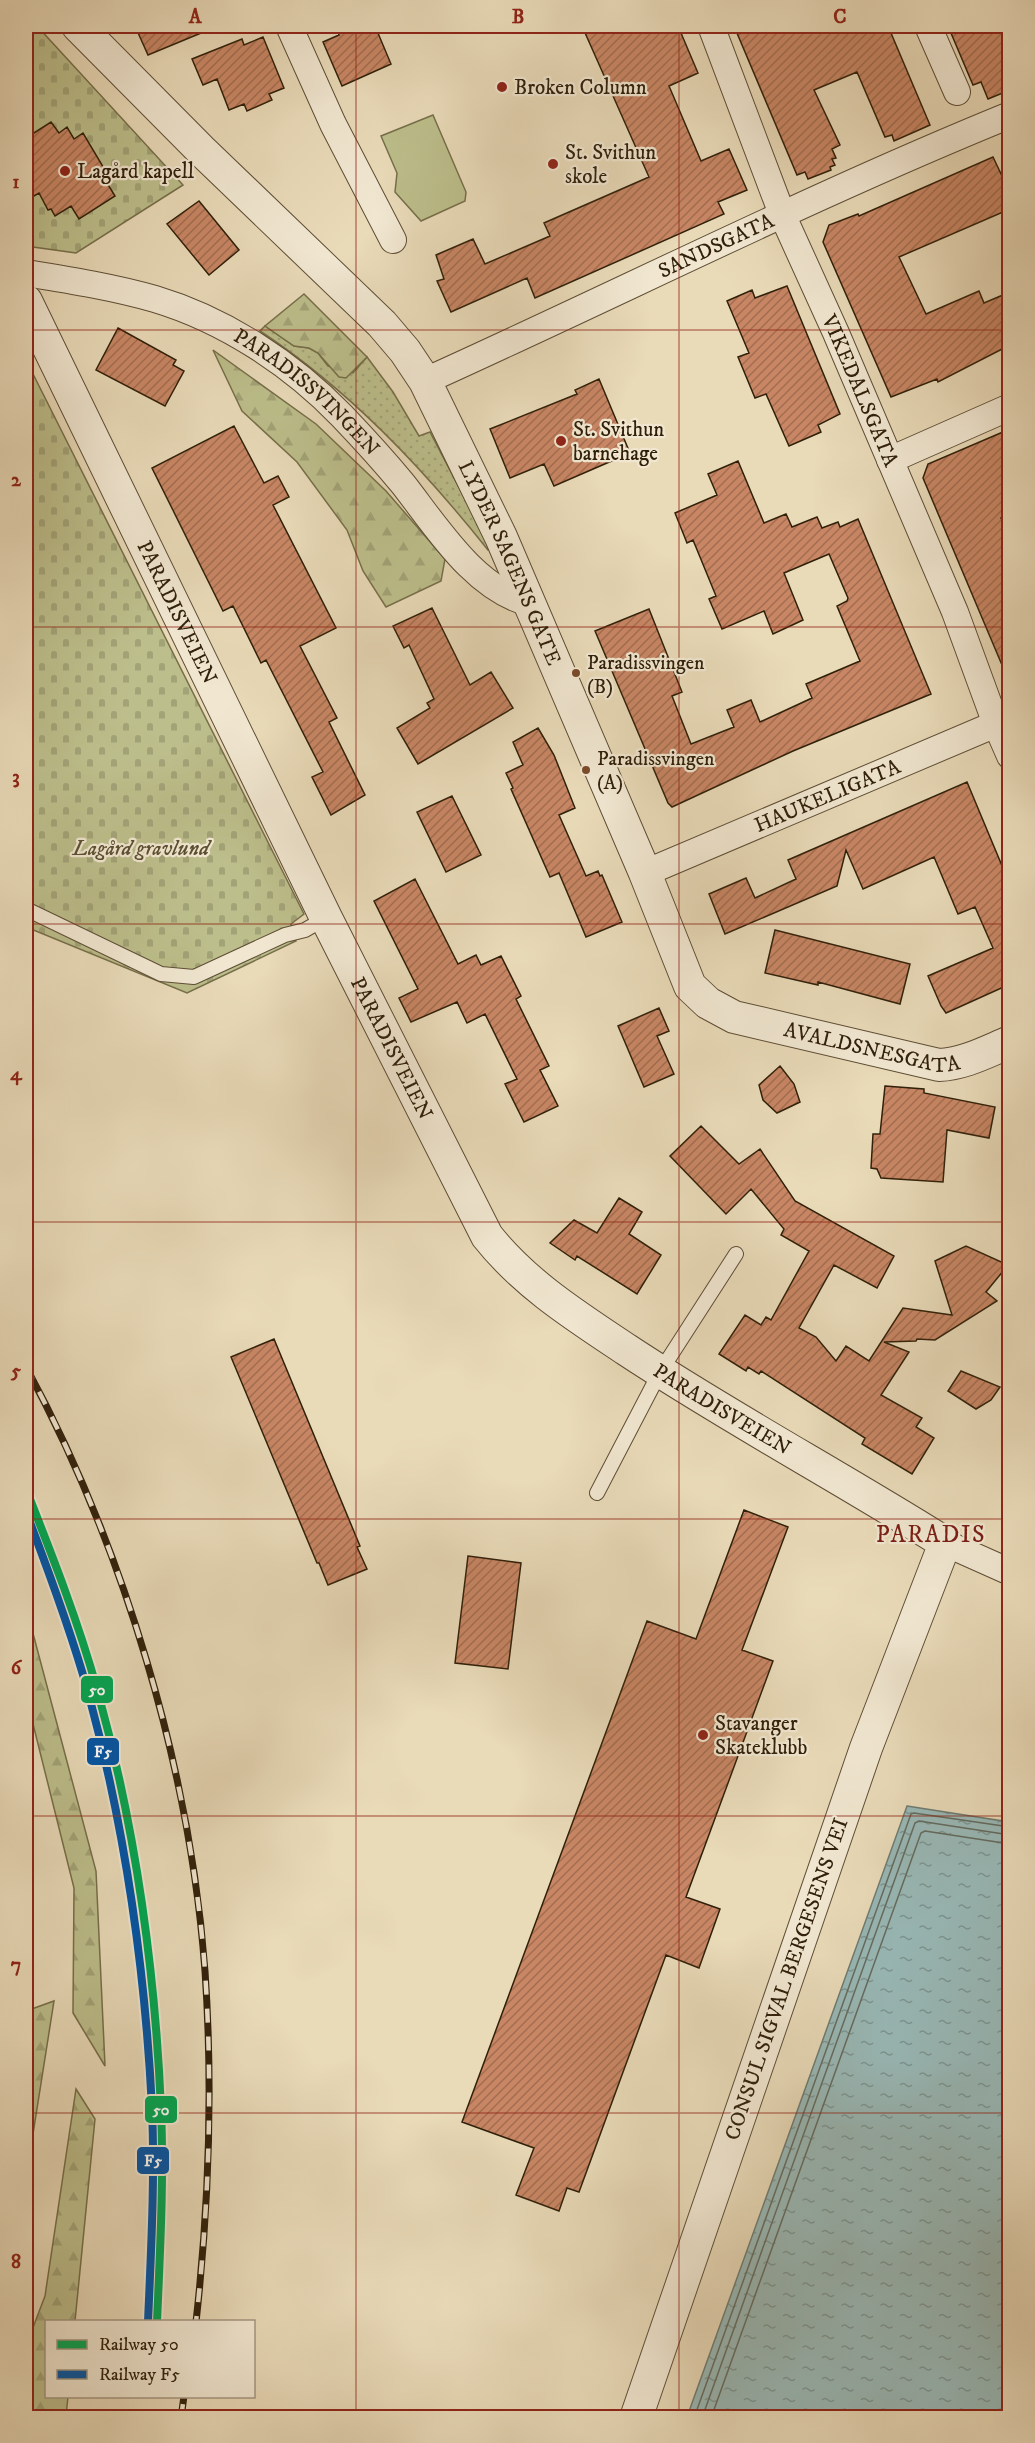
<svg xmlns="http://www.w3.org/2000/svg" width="1035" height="2443" viewBox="0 0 1035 2443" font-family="'IM FELL DW Pica',serif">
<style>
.grass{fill:url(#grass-dots);stroke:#766f4a;stroke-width:1.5}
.forest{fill:url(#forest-firs);stroke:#766f4a;stroke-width:1.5}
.cemetery{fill:url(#cemetery-stones);stroke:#766f4a;stroke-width:1.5}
.pitch{fill:#bcbe8b;stroke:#766f4a;stroke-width:1.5}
.water{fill:url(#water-ripples);stroke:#6f7c72;stroke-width:1.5}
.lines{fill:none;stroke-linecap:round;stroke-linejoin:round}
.shore{stroke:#646c60;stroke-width:1.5}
.building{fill:url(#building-hatch);stroke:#30200a;stroke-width:1.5}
.service-casing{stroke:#5e4e36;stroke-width:16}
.minor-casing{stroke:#5e4e36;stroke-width:28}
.tertiary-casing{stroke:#5e4e36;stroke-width:34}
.service{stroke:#f1e7d1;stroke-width:14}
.minor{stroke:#f1e7d1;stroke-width:26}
.tertiary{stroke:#f1e7d1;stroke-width:32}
.rail-casing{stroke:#30200a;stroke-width:7}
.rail{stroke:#f1e7d1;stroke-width:4.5;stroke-dasharray:14;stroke-linecap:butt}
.rail-1-casing{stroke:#f1e7d1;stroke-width:12}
.rail-2-casing{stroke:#f1e7d1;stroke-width:12}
.rail-1{stroke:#00a651;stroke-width:8}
.rail-2{stroke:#0054a6;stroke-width:8}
.grid{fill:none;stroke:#8f2418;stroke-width:1.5;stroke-opacity:0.55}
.poi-dot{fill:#8f2418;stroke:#f1e7d1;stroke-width:2}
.bus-dot{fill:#7a4b2a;stroke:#f1e7d1;stroke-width:2}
.labels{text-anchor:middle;stroke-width:4.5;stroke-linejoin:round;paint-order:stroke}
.bus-label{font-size:20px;fill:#30200a;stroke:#f1e7d1;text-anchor:start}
.poi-label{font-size:21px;fill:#30200a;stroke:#f1e7d1;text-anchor:start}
.street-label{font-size:21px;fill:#30200a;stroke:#f1e7d1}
.park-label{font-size:21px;font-style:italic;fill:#5a4f31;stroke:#f1e7d1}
.quarter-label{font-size:24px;letter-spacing:1.5px;fill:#7a1f14;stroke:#f1e7d1}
.line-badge{stroke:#f1e7d1;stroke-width:2}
.badge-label{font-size:16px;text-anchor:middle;font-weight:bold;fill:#fff}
.neatline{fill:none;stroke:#8f2418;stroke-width:2}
.grid-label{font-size:20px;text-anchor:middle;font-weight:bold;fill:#8f2418}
</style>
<defs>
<pattern id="grass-dots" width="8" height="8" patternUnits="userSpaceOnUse" patternTransform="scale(1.5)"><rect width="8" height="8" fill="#bcbe8b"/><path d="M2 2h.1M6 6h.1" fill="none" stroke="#a2a377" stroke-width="1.8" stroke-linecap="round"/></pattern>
<pattern id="forest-firs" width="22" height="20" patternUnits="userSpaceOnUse" patternTransform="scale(1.5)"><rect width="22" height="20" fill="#bcbe8b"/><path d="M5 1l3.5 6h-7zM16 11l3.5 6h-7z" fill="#a2a377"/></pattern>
<pattern id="cemetery-stones" width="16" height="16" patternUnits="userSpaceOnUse" patternTransform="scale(1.5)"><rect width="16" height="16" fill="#bcbe8b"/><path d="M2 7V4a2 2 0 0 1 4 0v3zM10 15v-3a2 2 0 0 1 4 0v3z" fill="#a2a377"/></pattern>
<pattern id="water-ripples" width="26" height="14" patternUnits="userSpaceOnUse" patternTransform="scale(1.5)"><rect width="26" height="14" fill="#99b9b7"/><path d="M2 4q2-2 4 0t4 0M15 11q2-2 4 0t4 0" fill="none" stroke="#7d9693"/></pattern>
<pattern id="building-hatch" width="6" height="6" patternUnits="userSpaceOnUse" patternTransform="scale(1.5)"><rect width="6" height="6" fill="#c88664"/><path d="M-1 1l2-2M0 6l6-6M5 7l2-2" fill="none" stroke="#a36d51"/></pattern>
</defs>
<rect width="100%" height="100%" fill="#e9dab8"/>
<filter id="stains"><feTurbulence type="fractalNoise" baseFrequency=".00333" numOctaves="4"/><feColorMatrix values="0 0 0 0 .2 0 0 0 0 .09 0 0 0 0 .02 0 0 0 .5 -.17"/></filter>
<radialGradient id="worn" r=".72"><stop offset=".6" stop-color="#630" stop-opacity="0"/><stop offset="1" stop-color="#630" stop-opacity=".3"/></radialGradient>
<path class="grass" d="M265,326l29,20 15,2 9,5 10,13 25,7 14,-16 26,35 26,44 11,-4 61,117 -3,1c-66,-83 -140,-161 -228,-219z"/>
<path class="forest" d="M304,294l63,63 -21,21 -7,-1 -21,-24 -9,-5 -15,-2 -29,-20z
M213,350l103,74 70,67 59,68 -4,22 -55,26 -23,-36 -16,-41 -50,-68 -55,-51z
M26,1607l70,264 9,195 -32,-53 1,-125 -48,-192z
M54,2001l-24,152 -2,136 -2,5v-283z
M76,2089l19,30 -20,202 -29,1v74l22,1 -2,18 5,2h-45v-71l19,-50z"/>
<path class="cemetery" d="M26,26h11l146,159 -107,68 -50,-7z
M26,360l278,554 -13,10 1,11 4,6 -109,52 -161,-66z"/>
<path class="pitch" d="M433,115l33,77 -1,9 -44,20 -26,-29 2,-19 -16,-37z"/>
<path class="water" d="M907,1806l102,16v595h-322z"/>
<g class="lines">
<path class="shore" d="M694,2418l217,-604 3,-1 96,14
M702,2418l213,-595 4,-2 91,14
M711,2418l210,-585 4,-2 85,13"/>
</g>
<path class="building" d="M135,26h83l-70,29z
M336,26h39l16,38 -49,22 -19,-44 16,-7z
M582,26h96l20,47 -29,13 32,75 28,-12 18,41 -29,12 6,12 -189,84 -8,-20 -76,34 -14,-31 7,-2 -8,-24 37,-16 12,25 65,-28 -6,-13 105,-46z
M734,26h154l42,99 -36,16 -2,-6 -7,2 -28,-65 -43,18 26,55 -8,4 4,9 -4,1 3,6 -5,2 1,3 -23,9 -3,-7 -8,3z
M948,26h58l4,9v55l-22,9 -7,-17 -8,3z
M263,37l21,51 -15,6 3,6 -25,11 -3,-7 -15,6 -12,-31 -14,6 -11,-26 50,-20 2,6z
M51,122l8,11 8,-6 7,12 9,-6 22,37 -4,3 14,23 -36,23 -8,-13 -16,10 -4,-7 -3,1 -9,-17 -5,3 -8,-13v-45z
M993,157l17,36v16l-111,48 27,57 53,-23 5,12 26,-11v53l-72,37 -1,-3 -46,18 -68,-155 6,-17 29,-11 1,2z
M199,201l40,49 -30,25 -42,-51z
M787,286l53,128 -22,11 3,7 -32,14 -23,-52 -11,4 -17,-41 11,-4 -22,-52 25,-11 3,8z
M118,328l58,32 -3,5 11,6 -19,35 -69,-36z
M599,379l31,74 -76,33 -10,-22 -34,14 -20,-49 87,-35 -2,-4z
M234,426l30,57 14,-7 11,21 -16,8 63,123 -36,18 37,72 -8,4 36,73 -34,20 -19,-38 11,-5 -57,-112 -5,3 -28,-57 -10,5 -71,-143z
M1010,429v85l-9,4 9,20v14l-8,3 8,19v110l-87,-206 5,-14z
M738,461l26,62 22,-9 6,13 25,-10 5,11 16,-6 2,5 18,-8 73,175 -138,57 -121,56 -4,-4 -73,-172 54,-22 33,83 -10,4 19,48 43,-17 -7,-17 24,-10 9,22 52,-24 -6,-14 54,-23 -23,-55 10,-5 1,-3 -19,-44 -45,19 19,47 -30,14 -9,-23 -42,18 -13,-30 7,-3 -23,-56 -6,3 -12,-30 42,-18 -9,-21z
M432,608l38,77 21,-13 22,36 -95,56 -21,-36 33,-20 -3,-5 7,-4 -25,-54 -5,3 -11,-22z
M538,728l16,27 21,53 -16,7 27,61 12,-5 2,5 2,-1 20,47 -36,15 -27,-64 -9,4 -39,-88 2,-1 -7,-15 17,-8 -10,-23z
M967,782l43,103v103l-2,-3 -62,28 -5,-7 -13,-30 65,-28 -18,-41 -17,7 -24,-57 -71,32 -17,-39 -9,36 -112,48 -16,-40 37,-16 9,20 41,-19 -8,-19z
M452,796l29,59 -35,17 -29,-60z
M415,879l43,85 18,-9 5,10 20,-9 20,40 -5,3 33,67 -9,4 18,36 -34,16 -19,-38 12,-5 -32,-65 -18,9 -10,-21 -46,20 -12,-24 19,-9 -44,-88z
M775,930l135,34 -10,40 -82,-22v3l-53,-12z
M659,1008l10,23 -12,5 17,38 -30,13 -26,-61z
M780,1066l14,18 6,18 -23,11 -14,-13 -4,-15z
M885,1086l39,3v4l71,14 -6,31 -42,-8 -4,52 -62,-4 -4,-9 -6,-1 2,-34h7z
M701,1126l38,38 21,-15 35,52 99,55 -17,32 -43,-23 -35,63 17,9 20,24 10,-15 23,15 34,-53 49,7 -17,-54 31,-15 42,19 -22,27 11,9 -62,39 -18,-1 -1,2 -32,1 25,10 -28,43 41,23 -6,9 18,11 -22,36 -50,-30 3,-6 -104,-67 -2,3 -11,-7 -2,4 -27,-17 26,-39 16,10 5,-8 5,3 38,-69 -28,-16 3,-6 -33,-40 -25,25 -56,-58z
M619,1198l23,14 -13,22 32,21 -24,39 -60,-38 -2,4 -25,-17 24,-23 23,13z
M274,1339l86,207 -3,1 10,22 -39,16 -9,-22h-2l-86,-206z
M961,1371l39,16 -9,13 -15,9 -28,-18z
M744,1510l44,17 -46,123 31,11 -87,236 34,12 -21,59 -33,-13 -87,237 -12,-4 -8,23 -43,-16 18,-47 -72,-26 185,-501 49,18z
M468,1556l53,7 -13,106 -53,-6z"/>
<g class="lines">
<defs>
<path id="service" d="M26,909l135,65 33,3 91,-42 20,-5 21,-12
M597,1493l63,-121 76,-118"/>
<g id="minor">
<path d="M289,26l44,98 60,116"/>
<path id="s1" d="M711,26l71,188 54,119 119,279 41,112 14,32"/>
<path d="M928,26l29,66"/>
<path id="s2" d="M26,273c43,7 87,14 129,26 70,21 137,65 187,117 21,22 42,45 61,68 33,42 72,106 127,119"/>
<path id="s3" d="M425,381c195,-88 386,-185 585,-266"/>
<path d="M890,460l120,-53"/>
<path id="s4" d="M645,873l365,-155"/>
<path d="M945,1543l65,29"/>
</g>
<g id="tertiary">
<path id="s5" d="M78,26l123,124 181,174 23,27 20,30 76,156 144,336 45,113 18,17 26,14 205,48c25,-1 47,-13 71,-23"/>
<path id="s6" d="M26,301l300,617 161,318c38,48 89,80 140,114 103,68 213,127 318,193l-79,205 -230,670"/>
</g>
</defs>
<use href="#service" class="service-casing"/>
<use href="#minor" class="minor-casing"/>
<use href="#tertiary" class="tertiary-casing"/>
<use href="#service" class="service"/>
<use href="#minor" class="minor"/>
<use href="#tertiary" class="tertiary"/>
<defs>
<path id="rail" d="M26,1367c97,179 164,400 179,604 8,117 4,234 -9,351
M181,2418l3,-22"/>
</defs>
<use href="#rail" class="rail-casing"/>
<use href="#rail" class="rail"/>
<defs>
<path id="rail-1" d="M26,1489c26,66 52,132 71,200 38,137 58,279 64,420 3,71 -1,142 -4,213"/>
<path id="rail-2" d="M26,1512c23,60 45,119 62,180 37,136 57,276 64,416 3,71 -1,143 -4,214"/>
</defs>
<use href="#rail-1" class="rail-1-casing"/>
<use href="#rail-2" class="rail-2-casing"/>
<use href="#rail-1" class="rail-1"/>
<use href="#rail-2" class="rail-2"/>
</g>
<path class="grid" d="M356,26v2392M679,26v2392M26,330h984M26,627h984M26,924h984M26,1222h984M26,1519h984M26,1816h984M26,2113h984"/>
<g class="poi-dot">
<circle cx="502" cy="87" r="6"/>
<circle cx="553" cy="164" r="6"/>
<circle cx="65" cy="171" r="6"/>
<circle cx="561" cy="441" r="6"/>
<circle cx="703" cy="1735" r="6"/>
</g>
<g class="bus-dot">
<circle cx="576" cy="673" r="5"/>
<circle cx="586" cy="770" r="5"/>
</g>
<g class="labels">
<g class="bus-label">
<text x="587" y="669">Paradissvingen<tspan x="587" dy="24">(B)</tspan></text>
<text x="597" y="765">Paradissvingen<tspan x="597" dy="24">(A)</tspan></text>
</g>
<g class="poi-label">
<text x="514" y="94">Broken Column</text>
<text x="565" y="159">St. Svithun<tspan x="565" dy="24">skole</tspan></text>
<text x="77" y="178">Lagård kapell</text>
<text x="573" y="436">St. Svithun<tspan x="573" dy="24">barnehage</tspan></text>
<text x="715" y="1730">Stavanger<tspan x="715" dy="24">Skateklubb</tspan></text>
</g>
<g class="street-label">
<text dy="7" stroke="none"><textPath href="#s3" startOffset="321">SANDSGATA</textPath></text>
<text dy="7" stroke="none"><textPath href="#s1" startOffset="394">VIKEDALSGATA</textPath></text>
<text dy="7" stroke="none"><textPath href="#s2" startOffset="312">PARADISSVINGEN</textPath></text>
<text dy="7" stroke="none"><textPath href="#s5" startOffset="698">LYDER SAGENS GATE</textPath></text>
<text dy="7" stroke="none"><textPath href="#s6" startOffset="346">PARADISVEIEN</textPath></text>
<text dy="7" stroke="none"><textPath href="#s4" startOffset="198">HAUKELIGATA</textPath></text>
<text dy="7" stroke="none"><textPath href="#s5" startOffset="1354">AVALDSNESGATA</textPath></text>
<text dy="7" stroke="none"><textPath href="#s6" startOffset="832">PARADISVEIEN</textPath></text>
<text dy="7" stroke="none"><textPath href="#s6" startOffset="1336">PARADISVEIEN</textPath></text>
<text transform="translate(786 1979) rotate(-71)" y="7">CONSUL SIGVAL BERGESENS VEI</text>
</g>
<g class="park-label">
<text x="141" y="855">Lagård gravlund</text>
</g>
<g class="quarter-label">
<text x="931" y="1542">PARADIS</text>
</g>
</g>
<g class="line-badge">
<rect x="80" y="1675" width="34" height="29" rx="6" fill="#00a651"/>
<rect x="86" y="1737" width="34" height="29" rx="6" fill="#0054a6"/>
<rect x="144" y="2095" width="34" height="29" rx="6" fill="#00a651"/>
<rect x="136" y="2146" width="34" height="29" rx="6" fill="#0054a6"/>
</g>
<g class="badge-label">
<text x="97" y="1695">50</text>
<text x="103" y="1757">F5</text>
<text x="161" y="2115">50</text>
<text x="153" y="2166">F5</text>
</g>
<rect width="1035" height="2443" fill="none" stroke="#e9dab8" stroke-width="66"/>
<rect x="45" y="2320" width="210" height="78" fill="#f1e7d1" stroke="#a49781" stroke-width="1.5"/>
<rect x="57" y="2340" width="30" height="9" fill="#00a651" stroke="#a49781" stroke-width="1.5"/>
<text x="99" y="2350" font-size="18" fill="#30200a">Railway 50</text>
<rect x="57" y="2370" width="30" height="9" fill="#0054a6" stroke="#a49781" stroke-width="1.5"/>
<text x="99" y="2380" font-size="18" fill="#30200a">Railway F5</text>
<rect x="33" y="33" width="969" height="2377" class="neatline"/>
<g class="grid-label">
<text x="195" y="23">A</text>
<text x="518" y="23">B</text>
<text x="840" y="23">C</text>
<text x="16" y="188">1</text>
<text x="16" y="486">2</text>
<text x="16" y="783">3</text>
<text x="16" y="1080">4</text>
<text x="16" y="1377">5</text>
<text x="16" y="1674">6</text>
<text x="16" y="1971">7</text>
<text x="16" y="2268">8</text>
</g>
<rect width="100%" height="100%" filter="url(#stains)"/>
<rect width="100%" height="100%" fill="url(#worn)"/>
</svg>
